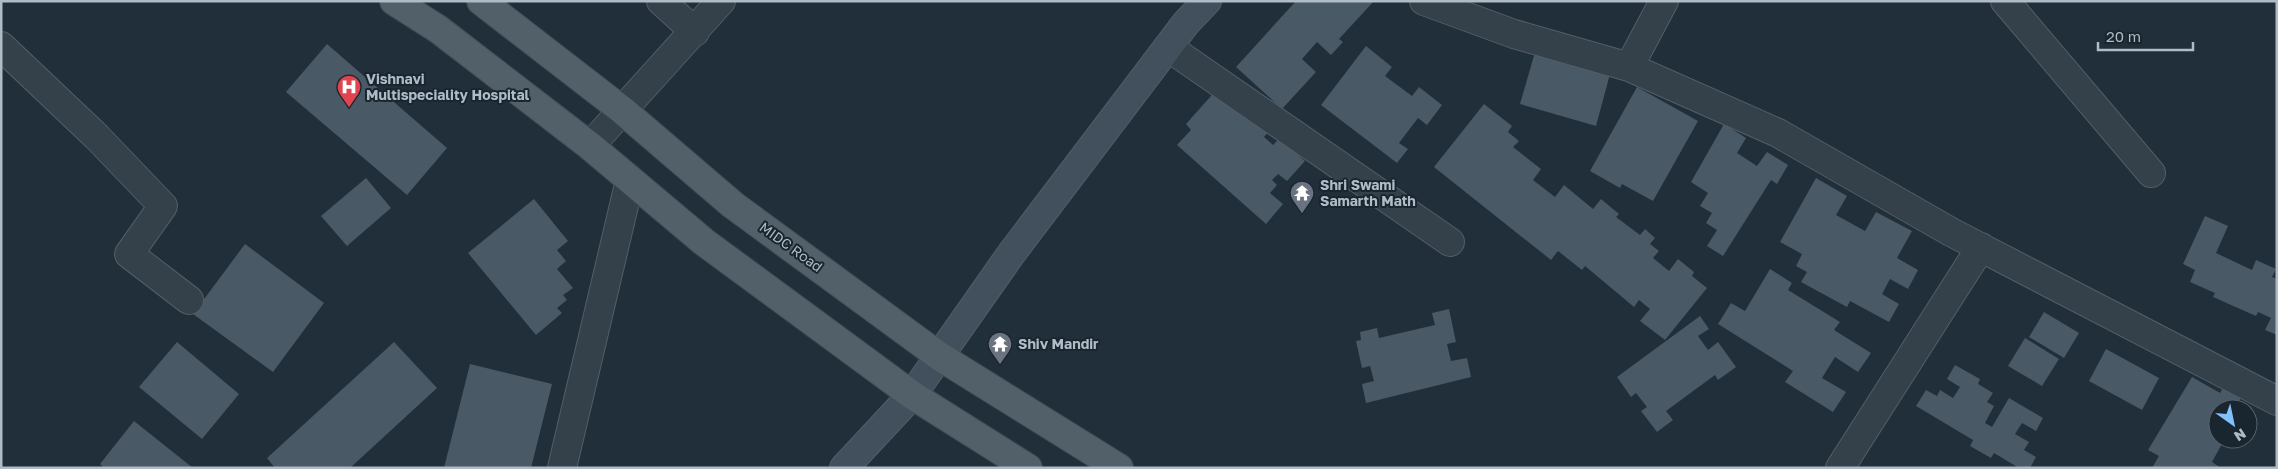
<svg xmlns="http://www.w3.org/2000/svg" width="2278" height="469" viewBox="0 0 2278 469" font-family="'Golos Text',sans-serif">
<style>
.building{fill:#495965}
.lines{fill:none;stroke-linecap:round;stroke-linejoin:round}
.street-casing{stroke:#525e68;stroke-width:30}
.secondary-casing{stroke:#525e68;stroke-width:30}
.primary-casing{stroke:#3e4a53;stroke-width:30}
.street{stroke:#35414a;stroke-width:28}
.secondary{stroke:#42505d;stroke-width:28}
.primary{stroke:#52606a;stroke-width:28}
.labels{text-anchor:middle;stroke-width:4;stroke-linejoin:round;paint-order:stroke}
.poi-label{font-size:14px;font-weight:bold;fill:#afbbc6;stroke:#1a262f;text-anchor:start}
.street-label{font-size:14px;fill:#afbbc6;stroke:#1a262f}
</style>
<rect width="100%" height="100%" fill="#212f3a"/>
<path class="building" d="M1296,1h78l-35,38 4,3 -12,13 -14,-13 -15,17 14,13 -34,37 -46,-42z
M327,44l120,104 -40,47 -121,-103z
M1366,46l26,21 -7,9 27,20 7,-9 23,18 -15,20 -9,-7 -19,25 9,6 -11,14 -76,-58z
M1535,52l75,22 -14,52 -76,-22z
M1219,87l2,9 32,28 4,-5 13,11 -6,7 9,8 6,-6 26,22 -18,20 -9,-7 -6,6 5,5 -7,8 13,11 -17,20 -89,-79 14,-15 -5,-6z
M1637,87l61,34 -45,80 -31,-17 -2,4 -30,-17z
M1484,104l28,22 -4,6 11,9 -6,6 28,22 -8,11 22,17 9,-12 29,24 8,-10 18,15 -3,3 24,18 5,-6 10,9 -5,6 9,7 -6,7 16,13 9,-12 16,13 -2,4 15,12 -42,52 -25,-19 10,-12 -11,-9 -5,7 -49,-41 -3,4 -24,-19 -7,9 -117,-93z
M1724,124l22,14 -9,15 20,13 10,-14 21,13 -11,19 -6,-4 -48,76 -16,-10 10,-16 -11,-7 6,-10 -12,-7 8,-13 -17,-11z
M366,178l25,30 -44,38 -26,-30z
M1816,178l31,18 -11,19 29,16 11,-19 36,19 -15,27 21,12 -10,19 -18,-10 -8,15 17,10 -10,18 -39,-21 -3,6 -46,-25 6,-10 -11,-6 6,-12 -22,-12z
M534,199l34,42 -11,9 9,11 -9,8 16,19 -10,7 4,5 -10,8 5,5 -26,22 -68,-82z
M2205,216l23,10 -12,27 36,17 4,-10 20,9 -4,8 5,2v56l-12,-5 6,-12 -13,-6 -2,4 -43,-19 2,-4 -25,-11 5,-12 -12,-6z
M245,244l79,59 -51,69 -80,-58z
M1770,269l22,14 -4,7 52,32 -6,8 37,23 -13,19 -23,-15 -13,21 24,14 -13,20 -48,-30 8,-11 -75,-47 13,-21 14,8z
M1449,309l7,33 -9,2 4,17 16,-3 4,19 -105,26 -4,-19 12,-3 -4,-15 -8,2 -6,-27 5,-1 -1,-8 17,-4 2,10 56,-13 -3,-12z
M2044,312l35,21 -15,25 -35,-21z
M1700,316l9,13 -11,7 10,14 10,-8 18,25 -18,13 -3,-5 -49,36 7,9 -16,12 -16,-21 6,-4 -11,-14 -5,4 -14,-20z
M2025,338l34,21 -17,27 -34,-20z
M177,342l62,52 -37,45 -63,-52z
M394,342l43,46 -87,80h-75l-8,-10z
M2106,349l53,29 -17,32 -53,-29z
M470,364l82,20 -21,84h-87z
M1955,365l25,14 -2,5 15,9 -6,9 7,4 -9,17 7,4 17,-29 34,20 -7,13 -14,-8 -7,11 14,8 -5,8 12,7 -6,11h-11l-25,-15 -3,5 -21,-12 3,-6 -57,-34 10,-16 11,6 3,-6 13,8 7,-11 -13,-8z
M2192,377l28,16 3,-5 18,10 -7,11h-16v30h16l-4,7 -7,-4 -11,20 9,6h-69l7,-12 -11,-6z
M134,421l59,47h-89l-4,-4z"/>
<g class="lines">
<defs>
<path id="street" d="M661,1l34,31
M1424,1l90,33 115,33 149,66 173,99 326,169
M2005,1l146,172
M1,46l96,91 66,69 -34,48 60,46
M1168,47l282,195
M1629,67l35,-66
M590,146l131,-145
M562,468l68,-288
M1840,468l141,-221"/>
<path id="secondary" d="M844,468l68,-73 99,-141 175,-231 21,-22"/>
<path id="primary" d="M394,1l44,28 152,117 114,96 208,153 116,73
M481,1l141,109 111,95 206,151 180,112"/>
</defs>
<use href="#street" class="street-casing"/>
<use href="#secondary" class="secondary-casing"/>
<use href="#primary" class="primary-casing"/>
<use href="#street" class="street"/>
<use href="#secondary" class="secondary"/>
<use href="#primary" class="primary"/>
</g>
<defs>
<symbol id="hospital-pin" viewBox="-11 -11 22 30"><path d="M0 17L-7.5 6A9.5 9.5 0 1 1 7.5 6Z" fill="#e0444e" stroke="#1a262f"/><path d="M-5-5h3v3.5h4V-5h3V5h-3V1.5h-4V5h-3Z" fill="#fff"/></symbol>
<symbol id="temple-pin" viewBox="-11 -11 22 30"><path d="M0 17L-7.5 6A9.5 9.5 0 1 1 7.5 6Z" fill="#6b7280" stroke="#1a262f"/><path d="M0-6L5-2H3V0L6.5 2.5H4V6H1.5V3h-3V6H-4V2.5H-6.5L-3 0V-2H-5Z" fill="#fff"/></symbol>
</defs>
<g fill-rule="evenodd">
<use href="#hospital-pin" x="335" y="73" width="28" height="38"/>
<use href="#temple-pin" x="1288" y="179" width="28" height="38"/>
<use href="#temple-pin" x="986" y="330" width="28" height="38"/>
</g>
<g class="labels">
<g class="poi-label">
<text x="366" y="84">Vishnavi<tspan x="366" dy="16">Multispeciality Hospital</tspan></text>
<text x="1320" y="190">Shri Swami<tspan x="1320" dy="16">Samarth Math</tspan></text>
<text x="1018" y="349">Shiv Mandir</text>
</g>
<g class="street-label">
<text transform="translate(791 247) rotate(36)" y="5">MIDC Road</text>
</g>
</g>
<rect width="2278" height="469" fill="none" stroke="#afbbc6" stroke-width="5"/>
<g transform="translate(2233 424) rotate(147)"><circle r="24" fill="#1a262f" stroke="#56626b"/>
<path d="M0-4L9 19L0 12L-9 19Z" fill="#81c1fa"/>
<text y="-8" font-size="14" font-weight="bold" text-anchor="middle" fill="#afbbc6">N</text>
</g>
<path d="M2098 42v8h95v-8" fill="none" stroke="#afbbc6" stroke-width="2.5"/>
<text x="2106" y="42" font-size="15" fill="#afbbc6" stroke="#1a262f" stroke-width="4" paint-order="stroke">20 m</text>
</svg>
